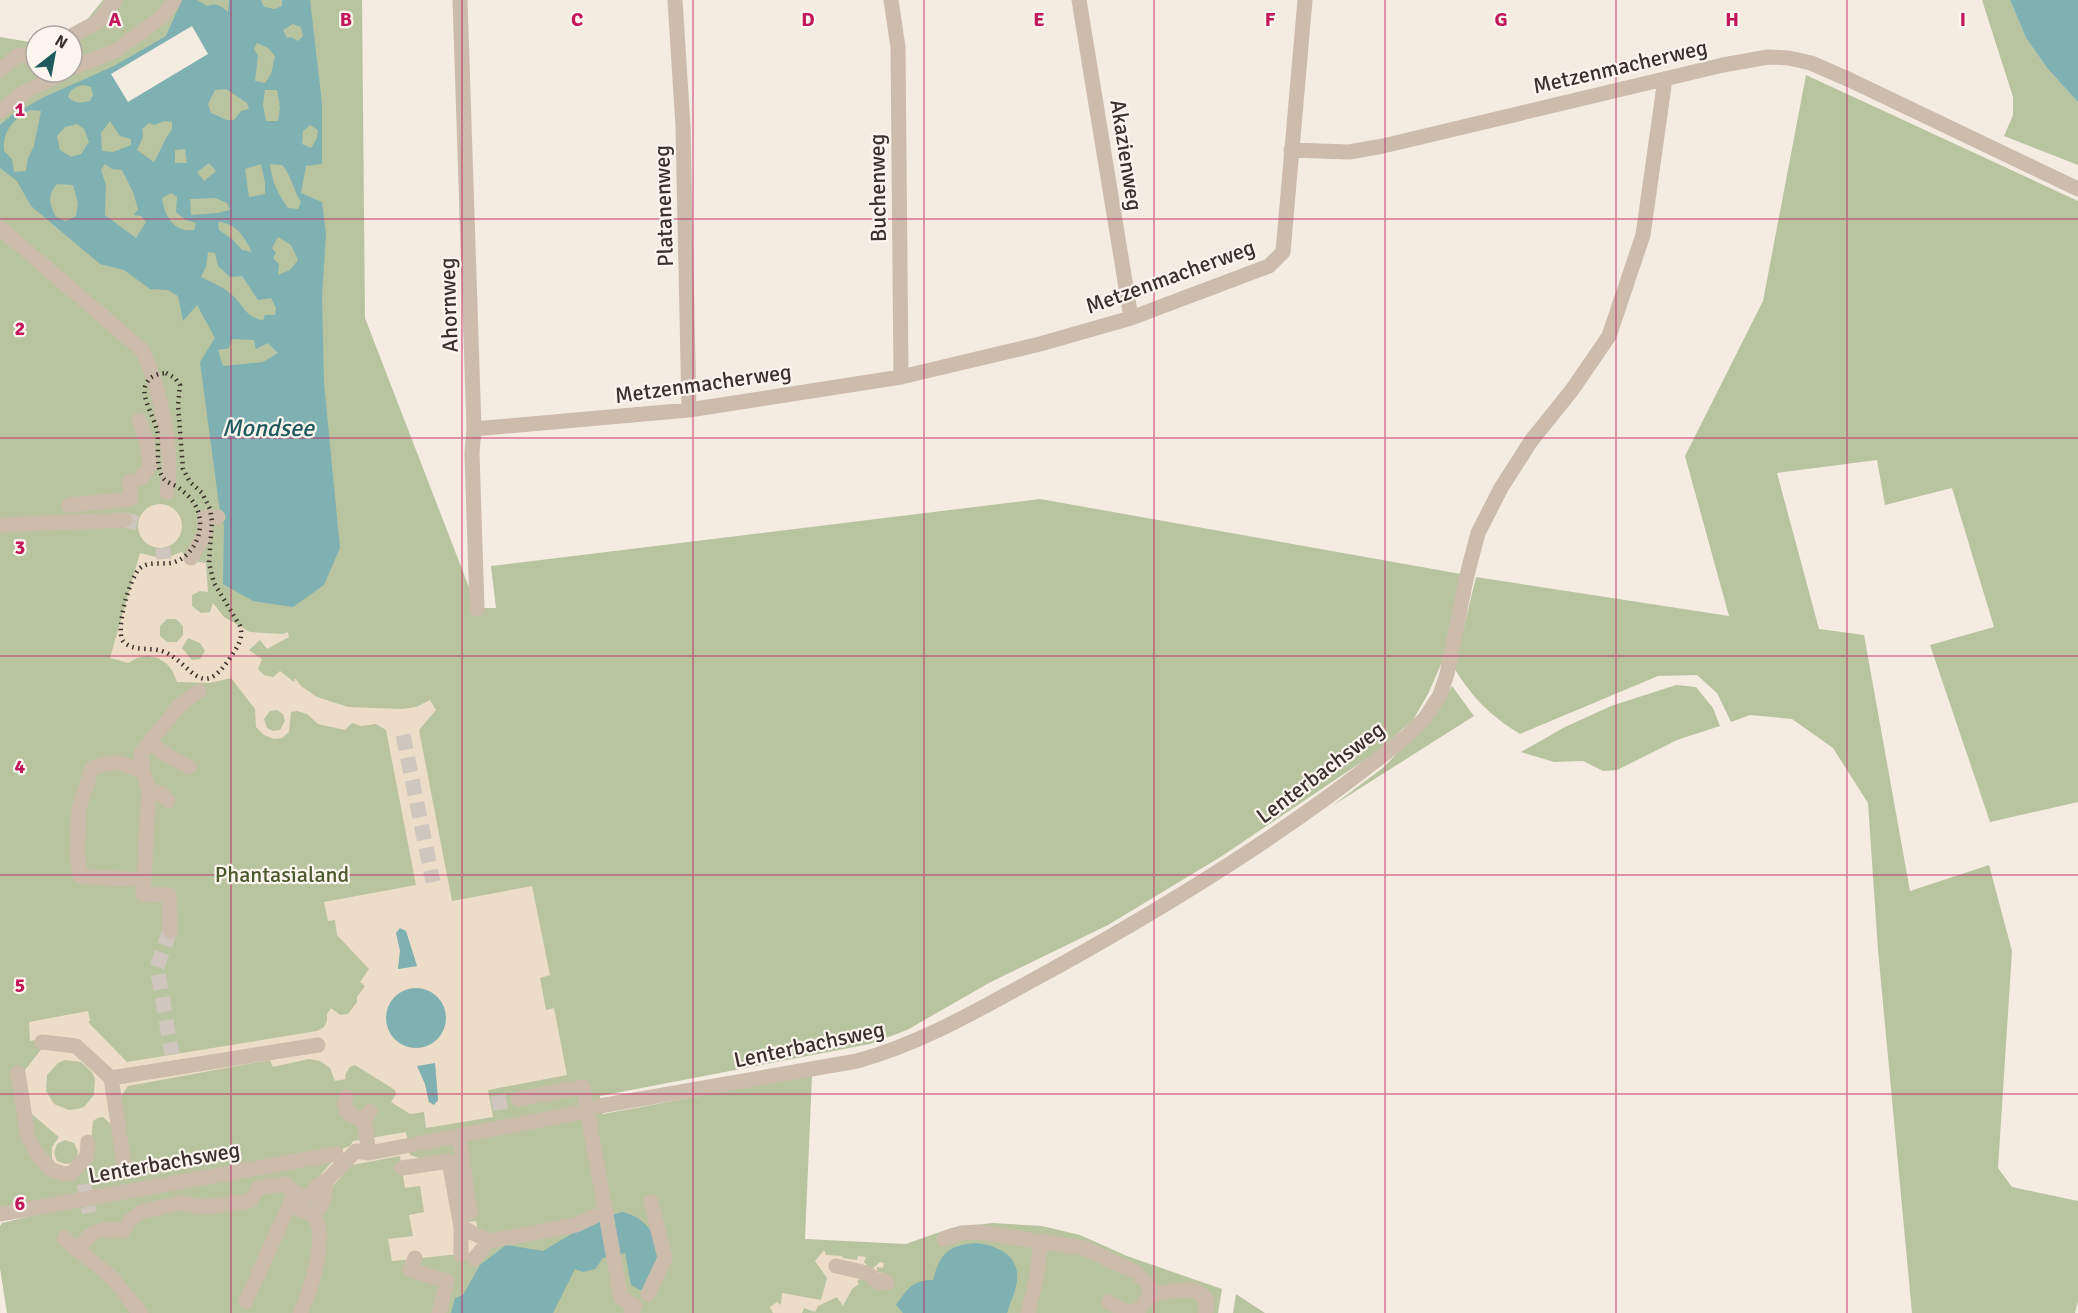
<svg xmlns="http://www.w3.org/2000/svg" width="2078" height="1313" viewBox="0 0 2078 1313" font-family="Signika,sans-serif">
<style>
.green{fill:#b8c4a0}
.plaza{fill:#ecdcc8;fill-rule:evenodd}
.water{fill:#7fb0b2;fill-rule:evenodd}
.pier{fill:#f4ebe1}
.lines{fill:none;stroke-linecap:round;stroke-linejoin:round}
.street-tunnel{stroke:#cfc6bd;stroke-width:15;stroke-dasharray:15 8;stroke-linecap:butt}
.street{stroke:#cdbbac;stroke-width:15}
.rail{stroke:#3b302b;stroke-width:4.5;stroke-dasharray:1.5 4.5;stroke-linecap:butt}
.grid{fill:none;stroke:#c2185b;stroke-width:1.5;stroke-opacity:0.55}
.labels{text-anchor:middle;stroke-width:4.5;stroke-linejoin:round;paint-order:stroke}
.street-label{font-size:22px;fill:#3b302b;stroke:#fbf5ee}
.park-label{font-size:22px;fill:#4a5a2e;stroke:#fbf5ee}
.water-label{font-size:24px;font-style:italic;fill:#1f5a5e;stroke:#fbf5ee}
.grid-label{font-size:20px;text-anchor:middle;font-weight:bold;fill:#c2185b;stroke:#fbf5ee;stroke-width:4.5;stroke-linejoin:round;paint-order:stroke}
</style>
<rect width="100%" height="100%" fill="#f4ebe1"/>
<path class="green" d="M103,0h259l3,318 112,290h19l-5,-42 549,-67 421,75 -19,88 -13,30 -16,28 -35,31 -156,105 -114,69 -119,58 -82,47 -37,14 -270,52 3,18 209,-39 -7,164 101,5 45,-16 41,-5 50,3 38,9 47,21 95,33 -4,24h-1211l-7,-45v-42l2,-3 45,-11 -47,-5v-1170l36,6v29h36v-36h-16l29,-14z
M1982,0h28l16,38 21,30 31,34v63l-74,-29 9,-21v-18z
M1806,75l272,126v601l-88,20 -60,-177 64,-18 -42,-139 -67,17 -8,-45 -100,13 42,156 45,6 46,256 79,-26 23,86 -14,217 14,19 66,14v100l-3,12h-163l-34,-363 -10,-147 -35,-55 -41,-29 -42,-4 -19,7 -14,-29 -20,-18 -39,1 -138,58c-32,-20 -46,-35 -66,-66l22,-91 253,39 -44,-160 78,-155z
M1676,685l20,2 17,21 7,18 -43,14 -60,30 -14,1 -20,-10 -29,1 -33,-10 44,-25 46,-21z
M1452,686l22,30 -142,90 52,-39 50,-53z
M1236,1294l29,19h-32z"/>
<path class="plaza" d="M138 526a22 22 0 1 1 44 0a22 22 0 1 1-44 0Z
M181,552l17,10 8,1 2,29 -8,-1 -8,4v11l9,7 9,-1 3,-9 11,14 26,15 33,2 5,-2 1,5 -22,12 -7,-9 -11,10 13,9 -4,10 6,6 9,2 7,-6 14,11 1,-4 6,8 16,11 31,10 53,2 15,-2 14,-7 6,10 -17,20 33,171 80,-15 18,89 -10,3 6,32 8,-2 13,67 -79,15 5,27 -67,11 -2,-16 -14,2 -19,-12 5,-8 -1,-4 -40,-25 -5,2 -5,8 1,4 -11,2 -5,-13 -10,-7 -11,-2 -36,8 -3,-7 -142,26 -10,14 -5,26 -10,-9 -5,1 -5,3 -2,20 -24,27 -11,-4 -4,-5v-12l7,-10 -31,-26 -6,-37 21,-27 -2,-8 -11,2 -1,-19 59,-11 2,10 -2,1 39,40 190,-31 7,-4 3,-6v-7l4,-6 9,7 8,-1 9,-12v-5l8,-11 -5,-4 9,-13 -32,-34 -2,-15 -7,1 -4,-19 92,-17 -30,-155 -10,-6 -15,2 -9,-3 -7,7 -27,-6 -11,-10 -10,-3 -6,1 -2,20 -7,6 -8,1 -10,-4 -8,-8 -1,-18 -24,-31 -21,5 -33,-1 -4,-10 -6,-8 -9,-6 -11,-2 -10,2 -9,5 -18,-5 30,-105 24,6zM167,619h9l7,7v9l-6,7h-10l-7,-6v-10zM188,638l12,5 5,8 -5,8 -8,1 -10,-12zM277,710l6,4 2,7 -5,9 -7,1 -6,-3 -3,-9 6,-8zM411,950l6,16 -19,3 2,-18zM65,1060l16,2 11,10 3,7 -1,16 -10,12 -7,2 -8,1 -15,-6 -8,-13 1,-16 11,-12zM435,1064l3,36 -9,2 -4,-18 -7,-17zM65,1140l9,3 4,9 -1,4 -6,7 -5,1 -9,-3 -3,-8 3,-9z
M406,1132l4,23 9,3 33,-2 15,66 9,-1 2,9 11,21 -97,10 -4,-22 25,-3 -4,-21 15,-3 -4,-26 -15,2 -5,-32 -48,9 -24,26 -12,-11 28,-32 6,-2 3,-5z
M824,1250l2,5 16,1 1,2 14,2 1,-4 8,1 -2,5 7,8 9,-8 4,1 -1,5 -6,-1v5l6,1 -19,4 -7,4 2,3 -7,5 -9,17 -6,-9 -19,9 -3,6 -11,-4 -2,5h-29l-3,-6 7,-5 4,3 1,-12 39,7 6,-22 -12,-17z"/>
<path class="water" d="M182,0h15l10,6c10,-4 14,0 21,6l1,-12h32l3,7 11,2 7,-3v-6h28l12,103v61l-16,2 -5,27 21,9 4,32 -4,62 2,87 16,165 -16,37 -31,22 -40,-6 -30,-17 1,-58 -5,-21 -19,-143 15,-24 -18,-33 -14,16 -5,-25 -10,-6 -18,-1 -26,-19 -24,-6 -69,-58 -14,-25 -17,-13v-43l12,-10 32,-18 70,-31 52,-30zM293,24l8,3 2,9 -5,5 -7,-4 -4,1 -4,-8zM257,43l11,5 7,8 -4,18 -6,9 -10,-2 3,-25 -4,-7zM84,85l7,2 2,8 -3,6c-9,2 -15,3 -22,-4 2,-8 8,-11 16,-12zM226,89l21,14 2,6 -8,2 -7,9h-7l-16,-7 -3,-9 7,-14zM265,90h12l3,17 -2,14h-12l-3,-16zM30,110l11,1 -7,35 -6,12 -2,13 -12,1 -2,-13 -8,-8c-2,-20 10,-32 26,-41zM110,121l10,15 11,3v6l-18,7 -11,-1 -1,-18zM164,121l8,1v8c-9,10 -11,21 -18,32l-17,-12 6,-13 -1,-8 7,-6 6,2zM77,124l7,5 5,13 -8,12 -10,3 -11,-7 -3,-14 8,-9zM310,125l8,5 -1,8 -6,10 -9,-4 1,-13zM185,149l2,14h-12v-13zM209,163l7,8 -12,10 -7,-9zM105,164l7,5 10,1 11,22 5,17 -4,6 7,1 5,6 -10,16 -31,-23 1,-30 -5,-15zM261,164l4,19v11l-16,3 -4,-28zM270,164l12,1c10,11 11,25 19,37l-3,7 -10,-1c-10,-14 -16,-26 -18,-44zM57,184l16,1 5,18 -2,13 -11,5 -9,-4c-7,-13 -9,-22 1,-33zM171,193l6,4 -1,15 10,8 10,3 -2,7c-20,3 -30,-15 -32,-32zM215,198l12,5 3,7 -13,3 -26,2 -1,-16zM218,222c19,1 26,15 34,30l-10,-2 -10,-11 -13,-9zM278,237l13,8 7,15 -8,10 -12,5 1,-11 -6,-6 3,-5 -4,-5zM208,252l7,1 3,13 12,11 12,-1 16,24 13,-2 5,10 -1,7h-10l-2,5c-19,-3 -19,-15 -32,-26 -8,-7 -20,-12 -30,-17l5,-10zM232,339l22,1 2,9 12,-6 10,10 -15,9 -40,4 -5,-16 11,-2z
M2010,0h68v102l-31,-34 -21,-30z
M400,928l6,3 11,35 -19,3 2,-18 -4,-18z
M386 1018a30 30 0 1 1 60 0a30 30 0 1 1-60 0Z
M435,1063l3,37 -4,5 -5,-3 -4,-18 -8,-18z
M622,1212c21,4 37,22 35,44 -1,12 -9,24 -15,35l-11,-6 -6,-32 -22,5 -8,11 -12,3 -8,-3 -22,44h-102l4,-15 8,-3 17,-30 26,-20 37,6 52,-31z
M976,1243c20,2 44,12 41,37 -1,11 -7,23 -10,33h-104l-7,-8c12,-16 16,-25 37,-25 7,-27 16,-35 43,-37z"/>
<path class="pier" d="M192,26l16,28 -80,48 -17,-28z"/>
<g class="lines">
<path class="street-tunnel" d="M125,520l12,3
M163,548l1,11
M403,735l30,147
M170,931l-13,36 15,87
M492,1104l26,-5
M84,1184l5,29"/>
<path class="street" d="M460,0l14,429 -2,24 5,156
M675,0l8,126 6,284
M891,0l7,47 3,330
M1079,0l52,318
M71,36l28,-15 16,-21
M72,68l43,-17 48,-35 11,-16
M0,70l17,-14 19,-2
M0,111l25,-19 40,-20
M1291,150l58,2 34,-6 340,-81 45,-8 21,1 22,5 39,17 228,109
M0,228l142,122c18,36 32,102 25,142
M474,429l215,-19 212,-33 139,-33 91,-26 138,-52 14,-14 22,-252
M69,505l62,-6 -1,-18 10,-2 10,-13 -3,-23 -8,-23
M0,525l125,-5
M191,558l14,-25v-16h13
M150,743l17,12 22,12
M143,772l-2,-19 38,-47 20,-15
M149,790l13,4 6,7
M144,880l-64,-4 -3,-25 2,-43 13,-40c23,-8 30,-6 51,4l6,18 -6,104 26,1 1,36
M42,1042l34,4 35,32
M18,1073l10,65 9,16 13,15 14,5 8,-1 15,-17 1,-14
M346,1097l-2,9 3,6 17,10
M518,1099l65,-12 38,211 14,8 -4,7
M600,1106l257,-45c63,-17 119,-50 176,-81 132,-72 259,-150 375,-245l17,-17 15,-23 7,-21 20,-99 11,-42 23,-45 30,-47 41,-51 37,-54 34,-101 22,-156
M370,1111l-6,11 5,31 219,-42
M460,1142l10,71 -8,-53
M131,1168l-6,1 -14,-91 207,-33
M402,1168l47,-7 12,66 28,14 87,-16 19,-9
M289,1204l25,12 10,-16 2,-19
M0,1214l336,-60
M461,1227v28
M64,1238c14,14 32,25 47,39 11,11 19,25 30,36
M944,1239l17,-6 16,-1 107,16 53,25 12,13v10l-12,16 -12,-1 -16,-9
M76,1250c18,-20 20,-22 48,-20l6,-10 11,-8 39,-9 25,4 45,-6 8,-13 26,-4 11,8
M415,1258l-5,12 37,11 -8,32
M474,1259l15,-18
M836,1266l31,7 13,10 3,-3 4,3
M648,1294l17,-36 -14,-56
M1149,1296c17,-5 67,-16 56,17
M246,1301l49,-109 12,6 13,-15 6,-2 30,-30 13,2
M300,1313c10,-19 26,-72 17,-91
M1028,1313l8,-33 5,-38"/>
<path class="rail" d="M166,373l9,5 5,7 -2,20 5,64 7,13 12,11 8,16 2,12 -3,42 5,20 26,43c4,13 -3,21 -10,32 -30,45 -38,4 -68,-7 -12,-4 -30,1 -39,-10 -8,-12 7,-64 17,-73 10,-8 24,-2 35,-6 16,-6 26,-24 25,-40 -1,-17 -11,-27 -24,-36 -4,-2 -9,-4 -12,-7 -10,-12 -4,-35 -7,-49 -3,-13 -15,-31 -12,-43 4,-11 11,-13 21,-14z"/>
</g>
<path class="grid" d="M231,0v1313M462,0v1313M693,0v1313M924,0v1313M1154,0v1313M1385,0v1313M1616,0v1313M1847,0v1313M0,219h2078M0,438h2078M0,656h2078M0,875h2078M0,1094h2078"/>
<g class="labels">
<g class="street-label">
<text transform="translate(1620 66) rotate(-13)" y="8">Metzenmacherweg</text>
<text transform="translate(1127 155) rotate(81)" y="8">Akazienweg</text>
<text transform="translate(877 188) rotate(-91)" y="8">Buchenweg</text>
<text transform="translate(663 206) rotate(-92)" y="8">Platanenweg</text>
<text transform="translate(1170 276) rotate(-20)" y="8">Metzenmacherweg</text>
<text transform="translate(448 305) rotate(-92)" y="8">Ahornweg</text>
<text transform="translate(703 383) rotate(-8)" y="8">Metzenmacherweg</text>
<text transform="translate(1320 772) rotate(-37)" y="8">Lenterbachsweg</text>
<text transform="translate(809 1044) rotate(-12)" y="8">Lenterbachsweg</text>
<text transform="translate(164 1162) rotate(-10)" y="8">Lenterbachsweg</text>
</g>
<g class="park-label">
<text x="282" y="882">Phantasialand</text>
</g>
<g class="water-label">
<text x="268" y="436">Mondsee</text>
</g>
</g>
<g class="grid-label">
<text x="115" y="26">A</text>
<text x="346" y="26">B</text>
<text x="577" y="26">C</text>
<text x="808" y="26">D</text>
<text x="1039" y="26">E</text>
<text x="1270" y="26">F</text>
<text x="1501" y="26">G</text>
<text x="1732" y="26">H</text>
<text x="1963" y="26">I</text>
<text x="20" y="116">1</text>
<text x="20" y="335">2</text>
<text x="20" y="554">3</text>
<text x="20" y="773">4</text>
<text x="20" y="992">5</text>
<text x="20" y="1210">6</text>
</g>
<g transform="translate(54 54) rotate(31)"><circle r="28" fill="#fbf5ee" stroke="#aea6a0" stroke-width="1.5"/>
<path d="M0-4.5L10 22L0 15L-10 22Z" fill="#1f5a5e"/>
<text y="-9" font-size="16" font-weight="bold" text-anchor="middle" fill="#3b302b">N</text>
</g>
</svg>
